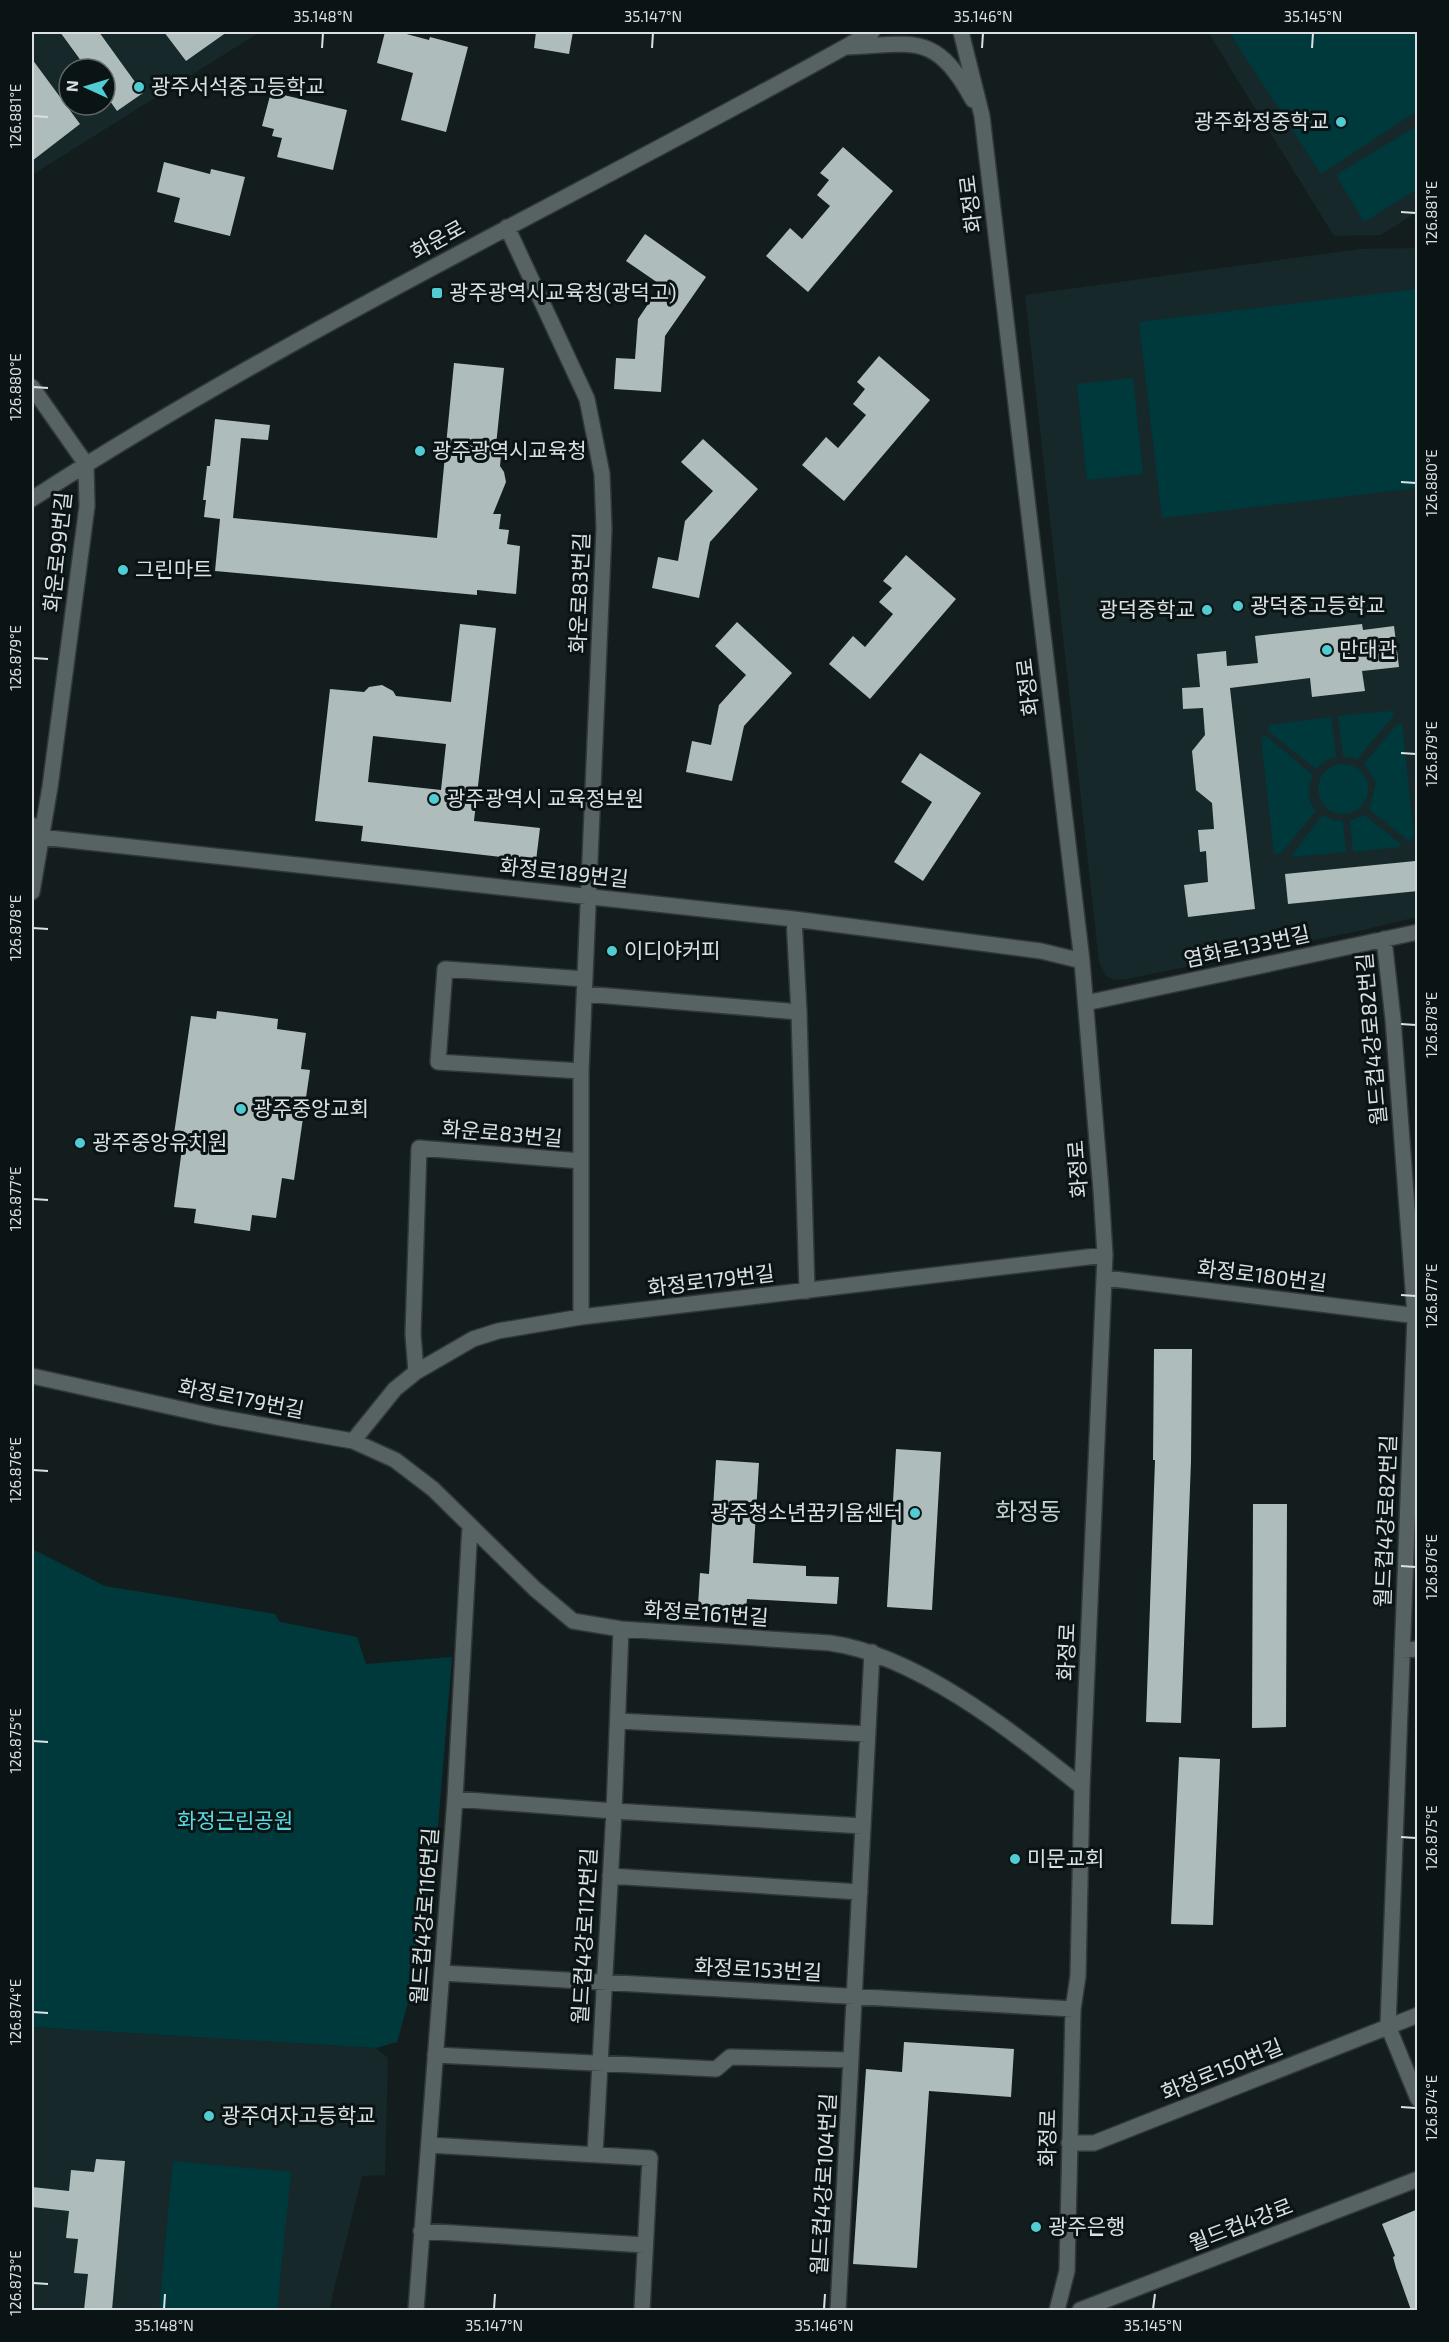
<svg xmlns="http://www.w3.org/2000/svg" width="1449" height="2342" viewBox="0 0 1449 2342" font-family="'Exo 2','Noto Sans KR',sans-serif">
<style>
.built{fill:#162829;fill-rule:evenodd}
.green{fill:#00393c}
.building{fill:#afbcbc;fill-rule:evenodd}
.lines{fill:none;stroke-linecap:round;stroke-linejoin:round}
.minor-casing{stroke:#323738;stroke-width:18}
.minor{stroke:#576263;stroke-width:15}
.ticks{fill:none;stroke:#dbe1e2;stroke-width:2}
.poi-dot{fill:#51ccd3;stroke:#0b1415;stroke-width:2}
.labels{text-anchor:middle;stroke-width:6;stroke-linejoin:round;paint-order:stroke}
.poi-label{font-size:21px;fill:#dbe1e2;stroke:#0b1415;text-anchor:start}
.street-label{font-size:21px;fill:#dbe1e2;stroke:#0b1415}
.park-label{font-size:21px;fill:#59dae1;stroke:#0b1415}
.quarter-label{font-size:24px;fill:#c1cecf;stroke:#0b1415}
.neatline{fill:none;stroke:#dbe1e2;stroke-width:2}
.ticks-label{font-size:15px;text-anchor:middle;fill:#dbe1e2}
</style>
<rect width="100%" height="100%" fill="#141d1e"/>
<path class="built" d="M32,32h228l-228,143zM69,69h36v36h-36z
M1208,32h209v180l-36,23 -47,1z
M1417,248v669l-54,13 -236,49 -12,1 -9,-4 -7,-14 -74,-667 335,-46z
M32,2027l344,21 12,10 -3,117 -23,1 -33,134h-297z"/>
<path class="green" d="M1229,32h188v79l-96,63z
M1417,126v63l-53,33 -28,-47z
M1417,289v199l-255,30 -23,-196z
M1133,378l10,96 -56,6 -10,-96z
M1390,711l5,3 -38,45 -14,-3 -5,-40z
M1331,717l5,40 -10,3 -10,9 -49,-39 3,-5z
M1397,724h5l12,112 -5,5 -40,-32 7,-26 -11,-20z
M1265,735l48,40c-6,13 -6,25 3,36l-35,42 -7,1 -13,-115z
M1318 789a25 25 0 1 1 50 0a25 25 0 1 1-50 0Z
M1322,815l11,5 10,1 3,31 -55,5z
M1364,815l37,29 -3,3 -45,5 -3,-31z
M32,1549l73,37 170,28 5,8 77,15 9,27 86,-7 -22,266 -33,119 -21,6 -344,-21z
M173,2161l118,11 -14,138h-118z"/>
<path class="building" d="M60,32h39l44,61 -26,18 -12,-17v-25h-18z
M164,32h63l-41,29z
M385,32h14l30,8 1,-3 38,10 -22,85 -45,-12 12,-47 -36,-10z
M536,32h37l-4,22 -35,-6z
M32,59l48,65 -48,37z
M271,92l76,18 -14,60 -56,-13 5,-19 -10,-2 2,-7 -12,-3z
M843,147l50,44 -85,101 -42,-36 24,-28 12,11 28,-33 -13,-11 12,-15 -9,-7z
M164,162l46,12 1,-5 34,8 -15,59 -56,-14 6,-24 -23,-6z
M645,234l61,43 -41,59 -4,56 -47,-3 2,-31 19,1 3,-40 23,-34 -35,-24z
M879,356l51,44 -86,101 -42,-36 24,-28 12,11 28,-33 -13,-11 12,-15 -8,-7z
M454,363l50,5 -9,87h6l-1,11 4,6 2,10 -13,32h8l-2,15 10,1 -2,14 13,2 -4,48 -39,-4v5l-262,-24 5,-52 -16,-2 2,-17h-3l4,-34h3l5,-47 55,6 -2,15 -27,-2 -8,80 204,20z
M703,439l55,50 -48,53 -11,56 -47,-10 6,-31 20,4 7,-40 28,-30 -32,-29z
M906,555l50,44 -86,100 -41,-35 24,-28 12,11 28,-33 -14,-12 13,-14 -9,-7z
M737,622l55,51 -48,53 -12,55 -46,-9 6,-31 19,4 8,-40 27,-30 -31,-29z
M460,624l36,4 -22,193 66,7 -4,33 -175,-20 2,-15 -48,-5 15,-132 34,3 5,-5 13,-2 11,6 3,5 55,6zM373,736l73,8 -5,46 -73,-8z
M1362,624l1,6 31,-4 5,41 -37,4 3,20 -53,6 -2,-19 -80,10 25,221 -67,8 -4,-32 24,-3 -2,-31 -6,1 -2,-22 16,-1 -2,-26 -16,-13 -4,-39 13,-16 -2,-27 -20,1 -1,-21 18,-1 -3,-33 29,-3 1,15 31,-3 -3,-27z
M920,753l61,40 -58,88 -29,-19 38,-60 -31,-20z
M1415,861l3,30 -130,13 -3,-30z
M217,1011l61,8 -1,10 29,4 -5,36 9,1 -16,110 -12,-2 -6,40 -24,-3 -2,16 -56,-8 2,-14 -22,-2 8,-58 -10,-1 19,-132 25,3z
M1154,1349h38l-1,112 -10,262 -35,-1 9,-262h-2z
M896,1449l45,3 -9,158 -45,-3z
M716,1460l43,3 -6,100 53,3v10l33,1 -2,27 -90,-5 -1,10 -48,-3 2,-33 9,1z
M1253,1504h34l-1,223 -34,1z
M1179,1757l41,2 -7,166 -42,-1z
M904,2042l110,7 -3,48 -82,-6 -12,177 -64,-4 13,-195 36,3z
M96,2159l29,2 -13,149h-28l4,-36 -14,-1 4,-34 -12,-1 3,-27 -37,-4v-20l37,4 2,-21 23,2z
M1418,2209v101h-7l-15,-42 -3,-11 2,-1 -13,-32z"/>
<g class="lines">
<defs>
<path id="minor" d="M961,32l21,84 57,484 43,361 19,229 4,65 -23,532 -4,189 -5,33 -6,262 -10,39
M846,47c71,-3 89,-15 127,53
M507,227l80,172 15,75 2,55 -23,542v246
M32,387l54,77 1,42 -37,281 -18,105
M32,499c269,-174 561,-310 840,-467
M32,825l8,12 754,82 247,32 41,10
M794,919l5,93 8,279
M1384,939l9,80 22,297 -27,710 30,73
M585,994l214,18
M1086,1003l332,-71
M581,1071l-143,-9 7,-93 140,10
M1105,1278l313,38
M416,1372l-3,-38 6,-186 162,13
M32,1376l185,41 136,24 42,-52 21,-17 57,-33 25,-8 83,-14 524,-62
M353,1441l42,19 38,29 102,100 38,32 48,8 209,14c87,12 184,90 252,144
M1402,1650l16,-1
M618,1721l250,13
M455,1799l159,12 249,15
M610,1876l250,16
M442,1973l631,36
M435,2055l281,14 14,-12 121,3
M1069,2143h25l324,-128
M429,2145l221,13 -8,152
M595,2154l19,-343 7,-182
M421,2231l224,14
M416,2310l39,-511 15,-274
M838,2310l34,-658
M1080,2310l338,-131"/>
</defs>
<use href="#minor" class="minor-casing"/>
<use href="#minor" class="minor"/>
</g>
<path class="ticks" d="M322,48l1,-15M652,48l1,-15M982,48l1,-15M1312,48l1,-15M33,116l15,1M1401,212l15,1M33,387l15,1M1401,482l15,1M33,658l15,1M1401,753l15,1M33,928l15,1M1401,1024l15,1M33,1199l15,1M1401,1295l15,1M33,1470l15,1M1401,1566l15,1M33,1741l15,1M1401,1837l15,1M33,2012l15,1M1401,2107l15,1M33,2283l15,1M164,2309l1,-15M494,2309l1,-15M824,2309l1,-15M1153,2309l2,-15"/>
<g class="poi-dot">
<circle cx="139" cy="87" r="6"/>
<circle cx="1341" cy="122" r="6"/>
<rect x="431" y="287" width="12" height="12" rx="3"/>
<circle cx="420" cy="451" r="6"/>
<circle cx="123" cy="570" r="6"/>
<circle cx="1238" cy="606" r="6"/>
<circle cx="1207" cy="610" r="6"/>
<circle cx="1327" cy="650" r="6"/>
<circle cx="434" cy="799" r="6"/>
<circle cx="612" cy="951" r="6"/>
<circle cx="241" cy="1109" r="6"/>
<circle cx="80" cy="1143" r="6"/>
<circle cx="915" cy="1513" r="6"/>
<circle cx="1015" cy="1859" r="6"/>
<circle cx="209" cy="2116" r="6"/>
<circle cx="1036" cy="2227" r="6"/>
</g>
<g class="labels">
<g class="poi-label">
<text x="151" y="94">광주서석중고등학교</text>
<text x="1329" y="129" text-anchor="end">광주화정중학교</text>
<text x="449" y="300">광주광역시교육청(광덕고)</text>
<text x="432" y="458">광주광역시교육청</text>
<text x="135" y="577">그린마트</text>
<text x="1250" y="613">광덕중고등학교</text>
<text x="1195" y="617" text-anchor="end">광덕중학교</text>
<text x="1339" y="657">만대관</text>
<text x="446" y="806">광주광역시 교육정보원</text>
<text x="624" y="958">이디야커피</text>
<text x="253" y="1116">광주중앙교회</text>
<text x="92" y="1150">광주중앙유치원</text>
<text x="903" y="1520" text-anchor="end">광주청소년꿈키움센터</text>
<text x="1027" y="1866">미문교회</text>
<text x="221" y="2123">광주여자고등학교</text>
<text x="1048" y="2234">광주은행</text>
</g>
<g class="street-label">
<text transform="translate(971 204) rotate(-97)" y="7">화정로</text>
<text transform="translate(438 240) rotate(-29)" y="7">화운로</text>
<text transform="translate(58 552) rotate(-84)" y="7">화운로99번길</text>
<text transform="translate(580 593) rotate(-88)" y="7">화운로83번길</text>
<text transform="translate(1028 687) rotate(-97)" y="7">화정로</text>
<text transform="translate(564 873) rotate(6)" y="7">화정로189번길</text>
<text transform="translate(1247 947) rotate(-12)" y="7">염화로133번길</text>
<text transform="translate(1372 1039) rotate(-95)" y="7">월드컵4강로82번길</text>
<text transform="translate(502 1134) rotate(5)" y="7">화운로83번길</text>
<text transform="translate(1078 1169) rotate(-94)" y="7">화정로</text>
<text transform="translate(1262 1276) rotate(7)" y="7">화정로180번길</text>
<text transform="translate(711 1281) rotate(-7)" y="7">화정로179번길</text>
<text transform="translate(241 1399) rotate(11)" y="7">화정로179번길</text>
<text transform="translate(1386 1521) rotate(-88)" y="7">월드컵4강로82번길</text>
<text transform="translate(706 1614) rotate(4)" y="7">화정로161번길</text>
<text transform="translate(1067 1652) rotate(-88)" y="7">화정로</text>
<text transform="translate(425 1916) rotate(-86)" y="7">월드컵4강로116번길</text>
<text transform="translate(585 1936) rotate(-87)" y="7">월드컵4강로112번길</text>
<text transform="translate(758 1970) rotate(3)" y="7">화정로153번길</text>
<text transform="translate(1222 2070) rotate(-22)" y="7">화정로150번길</text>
<text transform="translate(1048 2138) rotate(-89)" y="7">화정로</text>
<text transform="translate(824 2184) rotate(-87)" y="7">월드컵4강로104번길</text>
<text transform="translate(1241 2225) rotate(-21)" y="7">월드컵4강로</text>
</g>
<g class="park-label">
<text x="235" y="1828">화정근린공원</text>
</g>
<g class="quarter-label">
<text x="1028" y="1520">화정동</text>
</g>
</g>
<rect width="1449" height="2342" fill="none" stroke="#0b1415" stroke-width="66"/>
<g transform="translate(87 87) rotate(274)"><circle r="28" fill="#0b1415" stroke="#5e6667" stroke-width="1.5"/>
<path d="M0-4.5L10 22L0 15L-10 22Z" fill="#51ccd3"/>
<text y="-9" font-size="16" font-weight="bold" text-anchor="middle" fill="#dbe1e2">N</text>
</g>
<rect x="33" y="33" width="1383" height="2276" class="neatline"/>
<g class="ticks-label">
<text x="323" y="22">35.148°N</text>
<text x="653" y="22">35.147°N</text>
<text x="983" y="22">35.146°N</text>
<text x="1313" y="22">35.145°N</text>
<text transform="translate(16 116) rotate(-90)" y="5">126.881°E</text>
<text transform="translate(1432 213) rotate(-90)" y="5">126.881°E</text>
<text transform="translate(16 387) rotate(-90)" y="5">126.880°E</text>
<text transform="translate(1432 483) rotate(-90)" y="5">126.880°E</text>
<text transform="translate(16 658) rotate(-90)" y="5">126.879°E</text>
<text transform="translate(1432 754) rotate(-90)" y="5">126.879°E</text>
<text transform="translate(16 928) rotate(-90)" y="5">126.878°E</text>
<text transform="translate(1432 1025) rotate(-90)" y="5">126.878°E</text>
<text transform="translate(16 1199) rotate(-90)" y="5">126.877°E</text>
<text transform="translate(1432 1296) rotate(-90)" y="5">126.877°E</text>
<text transform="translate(16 1470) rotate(-90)" y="5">126.876°E</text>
<text transform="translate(1432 1567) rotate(-90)" y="5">126.876°E</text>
<text transform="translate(16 1741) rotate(-90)" y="5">126.875°E</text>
<text transform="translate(1432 1838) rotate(-90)" y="5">126.875°E</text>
<text transform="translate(16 2012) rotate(-90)" y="5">126.874°E</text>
<text transform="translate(1432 2108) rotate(-90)" y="5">126.874°E</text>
<text transform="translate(16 2283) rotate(-90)" y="5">126.873°E</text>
<text x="164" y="2331">35.148°N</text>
<text x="494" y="2331">35.147°N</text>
<text x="824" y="2331">35.146°N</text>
<text x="1153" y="2331">35.145°N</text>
</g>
</svg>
